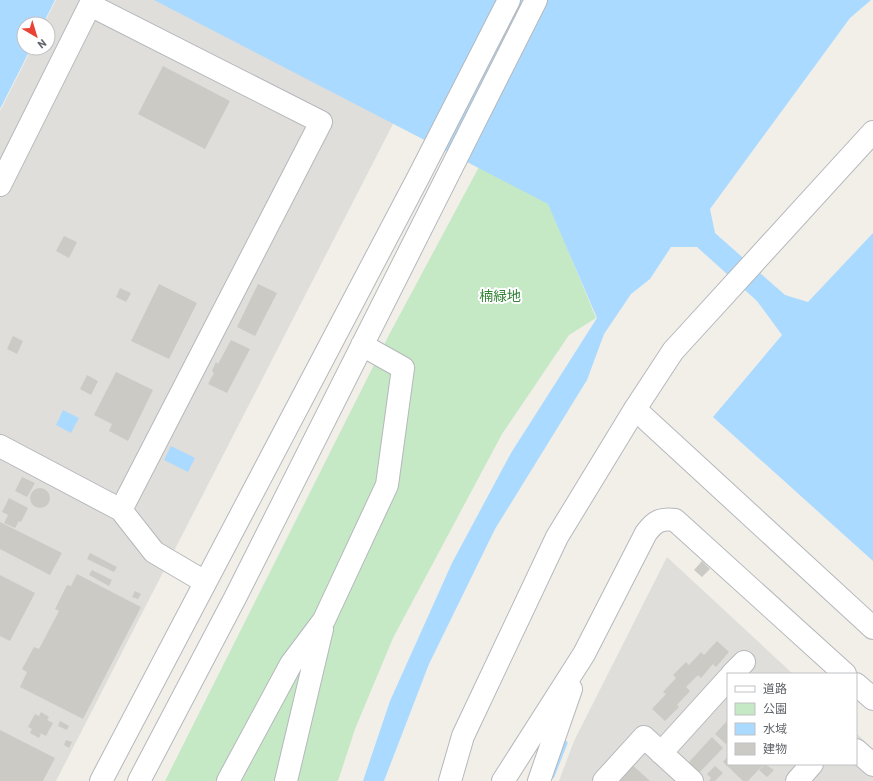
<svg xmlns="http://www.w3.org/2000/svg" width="873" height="781" viewBox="0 0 873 781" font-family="Barlow,'Noto Sans JP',sans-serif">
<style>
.industrial{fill:#e0deda}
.green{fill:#c5e8c5}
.water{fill:#aadaff}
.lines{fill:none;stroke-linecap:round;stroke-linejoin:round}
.stream{stroke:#aadaff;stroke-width:5}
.building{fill:#cccac5}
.minor-casing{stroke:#b5b8bc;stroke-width:24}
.minor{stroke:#fff;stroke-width:22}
.labels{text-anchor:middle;stroke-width:4;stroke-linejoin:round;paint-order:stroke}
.park-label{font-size:14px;fill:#348238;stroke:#fff}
</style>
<rect width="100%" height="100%" fill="#f1efe8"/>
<path class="industrial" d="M56,0h99l239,122 -338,659h-56v-670l32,-63h16v-24h-4z
M667,557l126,117h-65v90h128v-31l17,16v32h-314l15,-40z"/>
<path class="green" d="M479,167l70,37 47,114 -27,17 -67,99 -109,204 -38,91 -17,52h-173l225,-448z"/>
<path class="water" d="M0,0h55l-12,24h-19v24h7l-31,61z
M154,0h717l-21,18 -140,191 5,24 70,62 23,7 65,-69v328l-160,-144 69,-82 -25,-34 -60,-54h-26l-21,32 -19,15 -27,40 -17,46 -92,149 -66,135 -45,117h-21l27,-80 62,-138 59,-110 86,-135 -49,-114z
M63,410l16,8 -8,15 -15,-8z
M171,446l24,12 -7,14 -24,-12z"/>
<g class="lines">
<path class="stream" d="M552,776l13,-33"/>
</g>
<path class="building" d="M163,66l67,35 -25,48 -67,-35z
M64,236l13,6 -8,16 -13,-7z
M159,284l38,19 -28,56 -38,-18z
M258,284l19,9 -22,43 -18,-9z
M120,288l11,5 -5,9 -10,-5z
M13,336l10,5 -6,13 -10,-5z
M231,340l19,9 -23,44 -19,-9 6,-11 -2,-2 4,-9 2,2z
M116,372l37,18 -25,51 -19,-10 3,-7 -18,-9z
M87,375l11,6 -7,14 -11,-6z
M22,477l13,6 -8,14 -12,-6z
M30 498a10 10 0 1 1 20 0a10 10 0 1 1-20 0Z
M9,498l19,10 -7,14 -2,-1 -4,7 -11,-5 4,-8 -6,-3z
M0,522l62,31 -12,22 -50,-26z
M90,553l27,14 -3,5 -27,-13z
M702,561l8,8 -8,8 -8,-7z
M92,570l20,10 -3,6 -20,-11z
M77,574l64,33 -58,112 -63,-32 7,-15 -5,-3 12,-22 5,2 20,-38 -4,-2 12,-24 4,1z
M0,575l35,18 -25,48 -10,-5z
M135,591l6,3 -3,5 -6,-2z
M717,641l12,11 -13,15 -3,-3 -12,14 -3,-3 -12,12 4,4 -13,14 2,2 -14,14 -13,-12 14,-15 -3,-2 13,-14 -3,-3 13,-13 3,3 12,-13 3,3z
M41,712l8,5 -2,3 6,3 -7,13 -10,-5 5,3 -2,4 -9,-5 2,-4 -4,-2 7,-13 11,6 -7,-4z
M728,720v21l-2,3 -11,-10z
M60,721l9,5 -2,4 -9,-4z
M0,730l55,28 -12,23h-43z
M712,737l11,11 -25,26 -10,-11z
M66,740l6,2 -3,6 -5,-3z
M728,756v8h36l-16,17h-5l-20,-19z
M629,762l21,19h-39z
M765,764l9,6 -7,7 -8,-7z
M715,766l8,7 -8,8h-6l2,-3 -4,-4z"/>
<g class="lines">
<defs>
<path id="minor" d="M0,185l90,-180 231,117 -200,388
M635,409l238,219
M0,446l121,64 33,42 51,30
M732,674l12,-12
M856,684l17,15
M856,750l17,15
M661,753l67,-74
M101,781l318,-605 90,-176
M139,781l96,-183 301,-598
M228,781l63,-117 33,-44 63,-135 16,-117 -41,-23
M286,781l36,-152
M450,781l13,-45 94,-199 78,-128 38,-58 200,-219
M503,781l81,-127 62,-121c9,-12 15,-15 29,-13l170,154
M539,781l32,-92
M604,781l40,-44 48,44
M797,781l15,-17"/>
</defs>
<use href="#minor" class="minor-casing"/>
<use href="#minor" class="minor"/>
</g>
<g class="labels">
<g class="park-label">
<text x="500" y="301">楠緑地</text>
</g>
</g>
<rect x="727" y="673" width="130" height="92" fill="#ffffff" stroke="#bfc1c3"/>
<rect x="735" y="686" width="20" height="6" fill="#ffffff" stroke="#bfc1c3"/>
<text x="763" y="693" font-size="12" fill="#5f6368">道路</text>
<rect x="735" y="703" width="20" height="12" fill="#c5e8c5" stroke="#bfc1c3"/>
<text x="763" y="713" font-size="12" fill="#5f6368">公園</text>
<rect x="735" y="723" width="20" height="12" fill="#aadaff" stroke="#bfc1c3"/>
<text x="763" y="733" font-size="12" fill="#5f6368">水域</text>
<rect x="735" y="743" width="20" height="12" fill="#cccac5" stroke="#bfc1c3"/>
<text x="763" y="753" font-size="12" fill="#5f6368">建物</text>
<g transform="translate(36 36) rotate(142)"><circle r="19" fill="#ffffff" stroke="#bfc1c3"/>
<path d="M0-3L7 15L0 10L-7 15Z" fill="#ea4335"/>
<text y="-6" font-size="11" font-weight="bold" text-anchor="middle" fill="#5f6368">N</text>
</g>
</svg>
